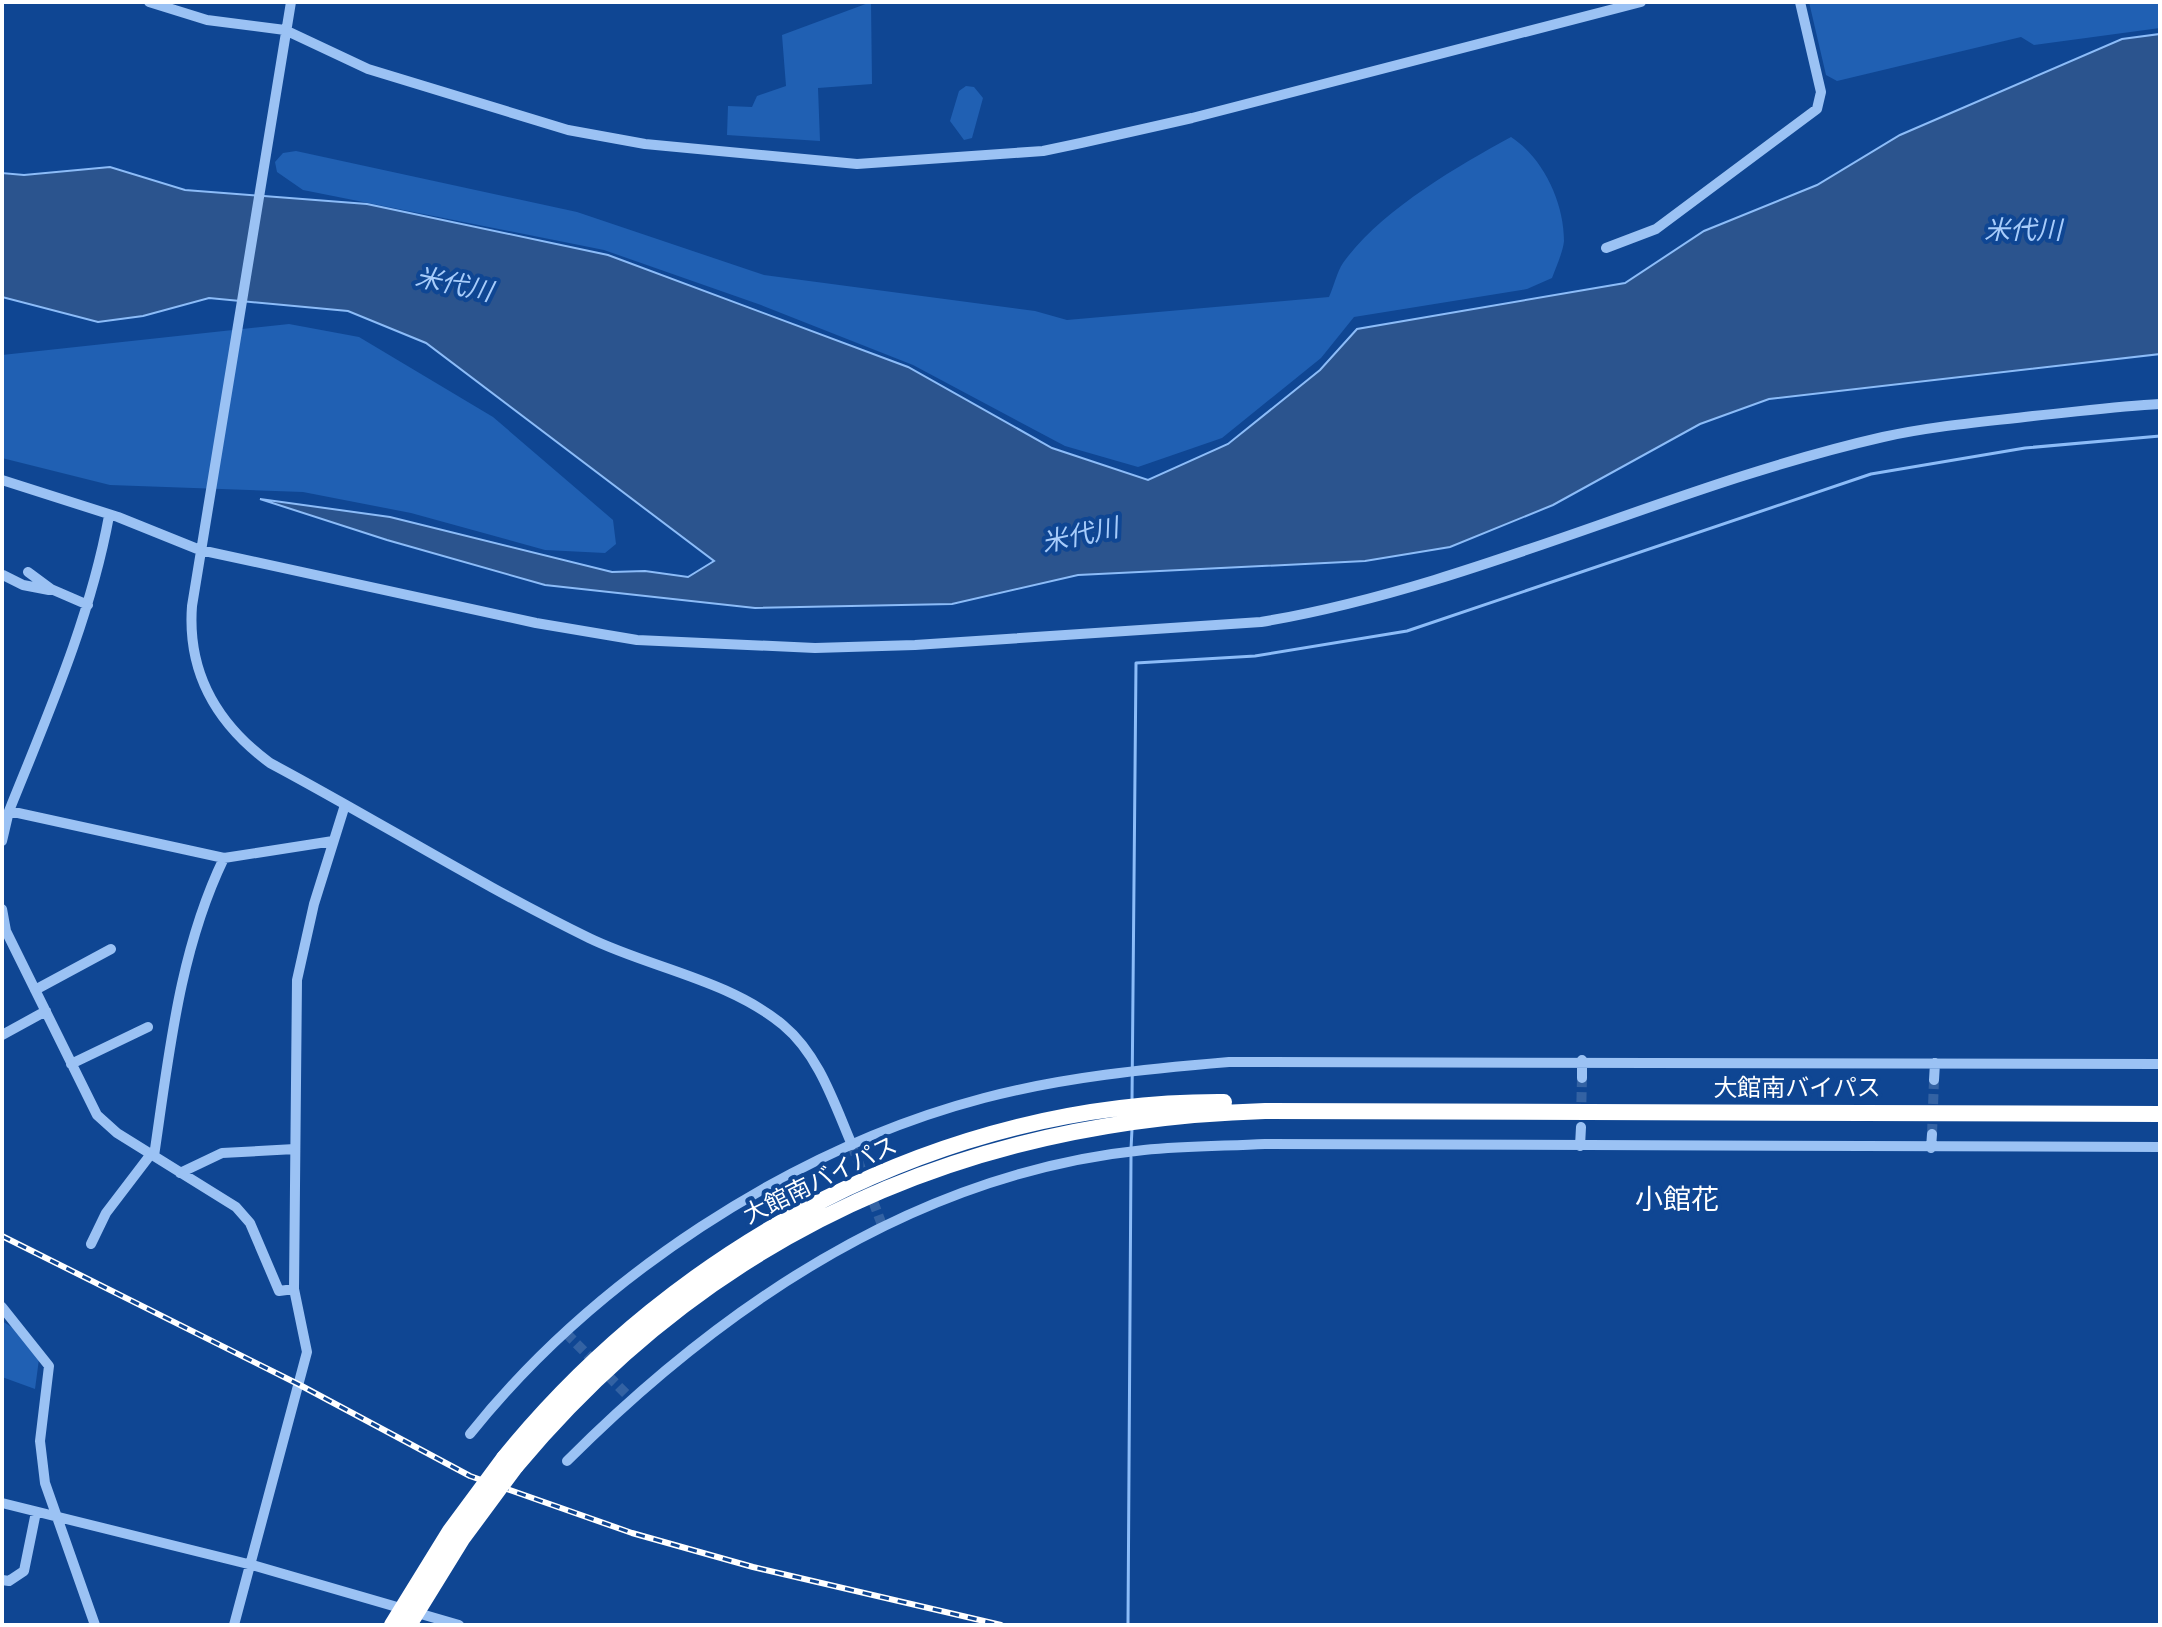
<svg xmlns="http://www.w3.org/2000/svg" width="2162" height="1627" viewBox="0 0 2162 1627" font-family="Barlow,'Noto Sans JP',sans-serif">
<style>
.green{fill:#2060b3}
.water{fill:#2b548e;stroke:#8cbcf8;stroke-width:2}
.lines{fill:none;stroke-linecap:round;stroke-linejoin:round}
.stream{stroke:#8cbcf8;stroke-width:3}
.minor-tunnel{stroke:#3362a3;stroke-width:10;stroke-dasharray:10 5;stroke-linecap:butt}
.minor{stroke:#9bc2f4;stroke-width:10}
.highway{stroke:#fff;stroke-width:16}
.rail-casing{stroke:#fff;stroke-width:6}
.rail{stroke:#0f4693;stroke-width:3;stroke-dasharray:9;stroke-linecap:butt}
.highway-bridge{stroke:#fff;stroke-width:16}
.labels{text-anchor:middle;stroke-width:8;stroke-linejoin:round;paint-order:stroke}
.street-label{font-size:24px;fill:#fff;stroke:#0f4693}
.water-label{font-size:26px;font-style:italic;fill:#a7ccfb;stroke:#0f4693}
.quarter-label{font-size:28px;fill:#fff;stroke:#0f4693}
</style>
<rect width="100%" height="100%" fill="#0f4693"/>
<path class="green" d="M871,2l1,82 -54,4 2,53 -93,-6 1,-29 24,1 5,-11 29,-10 -4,-51z
M1809,2h351v26l-126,17 -13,-8 -184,44 -11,-6z
M966,86l8,1 9,11 -11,40 -8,2 -14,-19 9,-30z
M1511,137c32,21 53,65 53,104 -1,11 -8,26 -12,37l-25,11 -173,28 -33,41 -99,80 -84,29 -73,-21 -152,-81 -152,-60 -157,-55 -301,-60 -26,-18 -2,-10 8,-9 13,-2 281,61 187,63 271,36 32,9 262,-23c5,-11 8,-25 14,-34 37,-52 113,-96 168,-126z
M289,324l70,13 134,80 120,103 3,24 -11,9 -60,-3 -134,-37 -108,-21 -193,-7 -108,-27v-103z
M2,1321l16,10 21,28 -4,30 -33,-12z"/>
<path class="water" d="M2160,34v320l-391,45 -69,25 -147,81 -103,42 -85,14 -287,14 -126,29 -197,4 -210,-23 -158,-45 -127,-41 130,18 222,55 33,-1 43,6 26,-16 -288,-218 -78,-32 -139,-13 -66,18 -45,6 -96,-25v-124l22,2 86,-8 75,23 182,14 241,51 300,112 144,81 96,32 80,-36 92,-74 37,-41 268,-46 79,-52 113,-46 83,-50 222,-96z"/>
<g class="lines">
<path class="stream" d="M1132,1101l4,-438 119,-7 152,-25 464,-157 154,-26 135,-12
M1131,1149l1,-20
M1128,1625l3,-468"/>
<path class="minor-tunnel" d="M1581,1117l1,-39
M1932,1134l2,-54
M852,1145l30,80
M566,1333l64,65"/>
<path class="minor" d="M149,2l58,18 78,10 83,39 200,61 77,14 212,20 186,-13 38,-8 111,-25 449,-116
M291,2l-99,604c-5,67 25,118 78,157 107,57 210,122 319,175 62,30 140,42 194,87 36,30 51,78 69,120
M1606,248l50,-19 161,-120 4,-17 -21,-90
M2,480l116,37 82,33 336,73 101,17 178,8 100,-3 346,-23c214,-36 411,-137 622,-185 49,-11 100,-15 150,-21 43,-4 84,-10 127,-12
M28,572l23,17 37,16
M3,575l20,10 26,5
M9,811l215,47 109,-17
M2,841l7,-30c39,-97 81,-192 100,-295
M2,909l4,22 91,184 20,18 119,74 14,16 29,68 15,-2
M35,990l76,-41
M2,1035l44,-24
M71,1064l77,-37
M1582,1078v-18
M1934,1080l1,-17
M1580,1146l1,-19
M1931,1148l1,-14
M154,1156c15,-101 25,-205 70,-298
M180,1173l42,-20 73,-4
M91,1244l15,-31 45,-59
M2,1307l47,59 -9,75 5,42 50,142
M470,1434c124,-155 320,-285 514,-336 80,-21 162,-29 245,-36l931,2
M567,1461c157,-157 350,-288 577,-311 40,-4 81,-4 121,-6l895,3
M2,1503l250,62 207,60
M2,1580l7,1 15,-10 12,-59
M234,1625l73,-273 -13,-63 3,-309 17,-76 31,-99"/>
<path class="highway" d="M504,1458c174,-214 441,-358 720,-356
M516,1466c195,-233 447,-346 749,-355l895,3"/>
<defs>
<path id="rail" d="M2,1236l296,148 172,92 162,57 121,34 248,58"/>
</defs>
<use href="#rail" class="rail-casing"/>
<use href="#rail" class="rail"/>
<path class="highway-bridge" d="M392,1625l58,-94 54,-73
M409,1625l53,-86 54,-73"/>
</g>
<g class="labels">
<g class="street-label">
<text x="1797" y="1096">大館南バイパス</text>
<text transform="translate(820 1180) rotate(-26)" y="8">大館南バイパス</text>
</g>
<g class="water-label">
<text x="2023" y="239">米代川</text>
<text transform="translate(454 284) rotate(12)" y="9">米代川</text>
<text transform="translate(1080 535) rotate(-12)" y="9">米代川</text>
</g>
<g class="quarter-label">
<text x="1677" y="1209">小館花</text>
</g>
</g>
<rect width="2162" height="1627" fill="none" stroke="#ffffff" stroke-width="8"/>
</svg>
